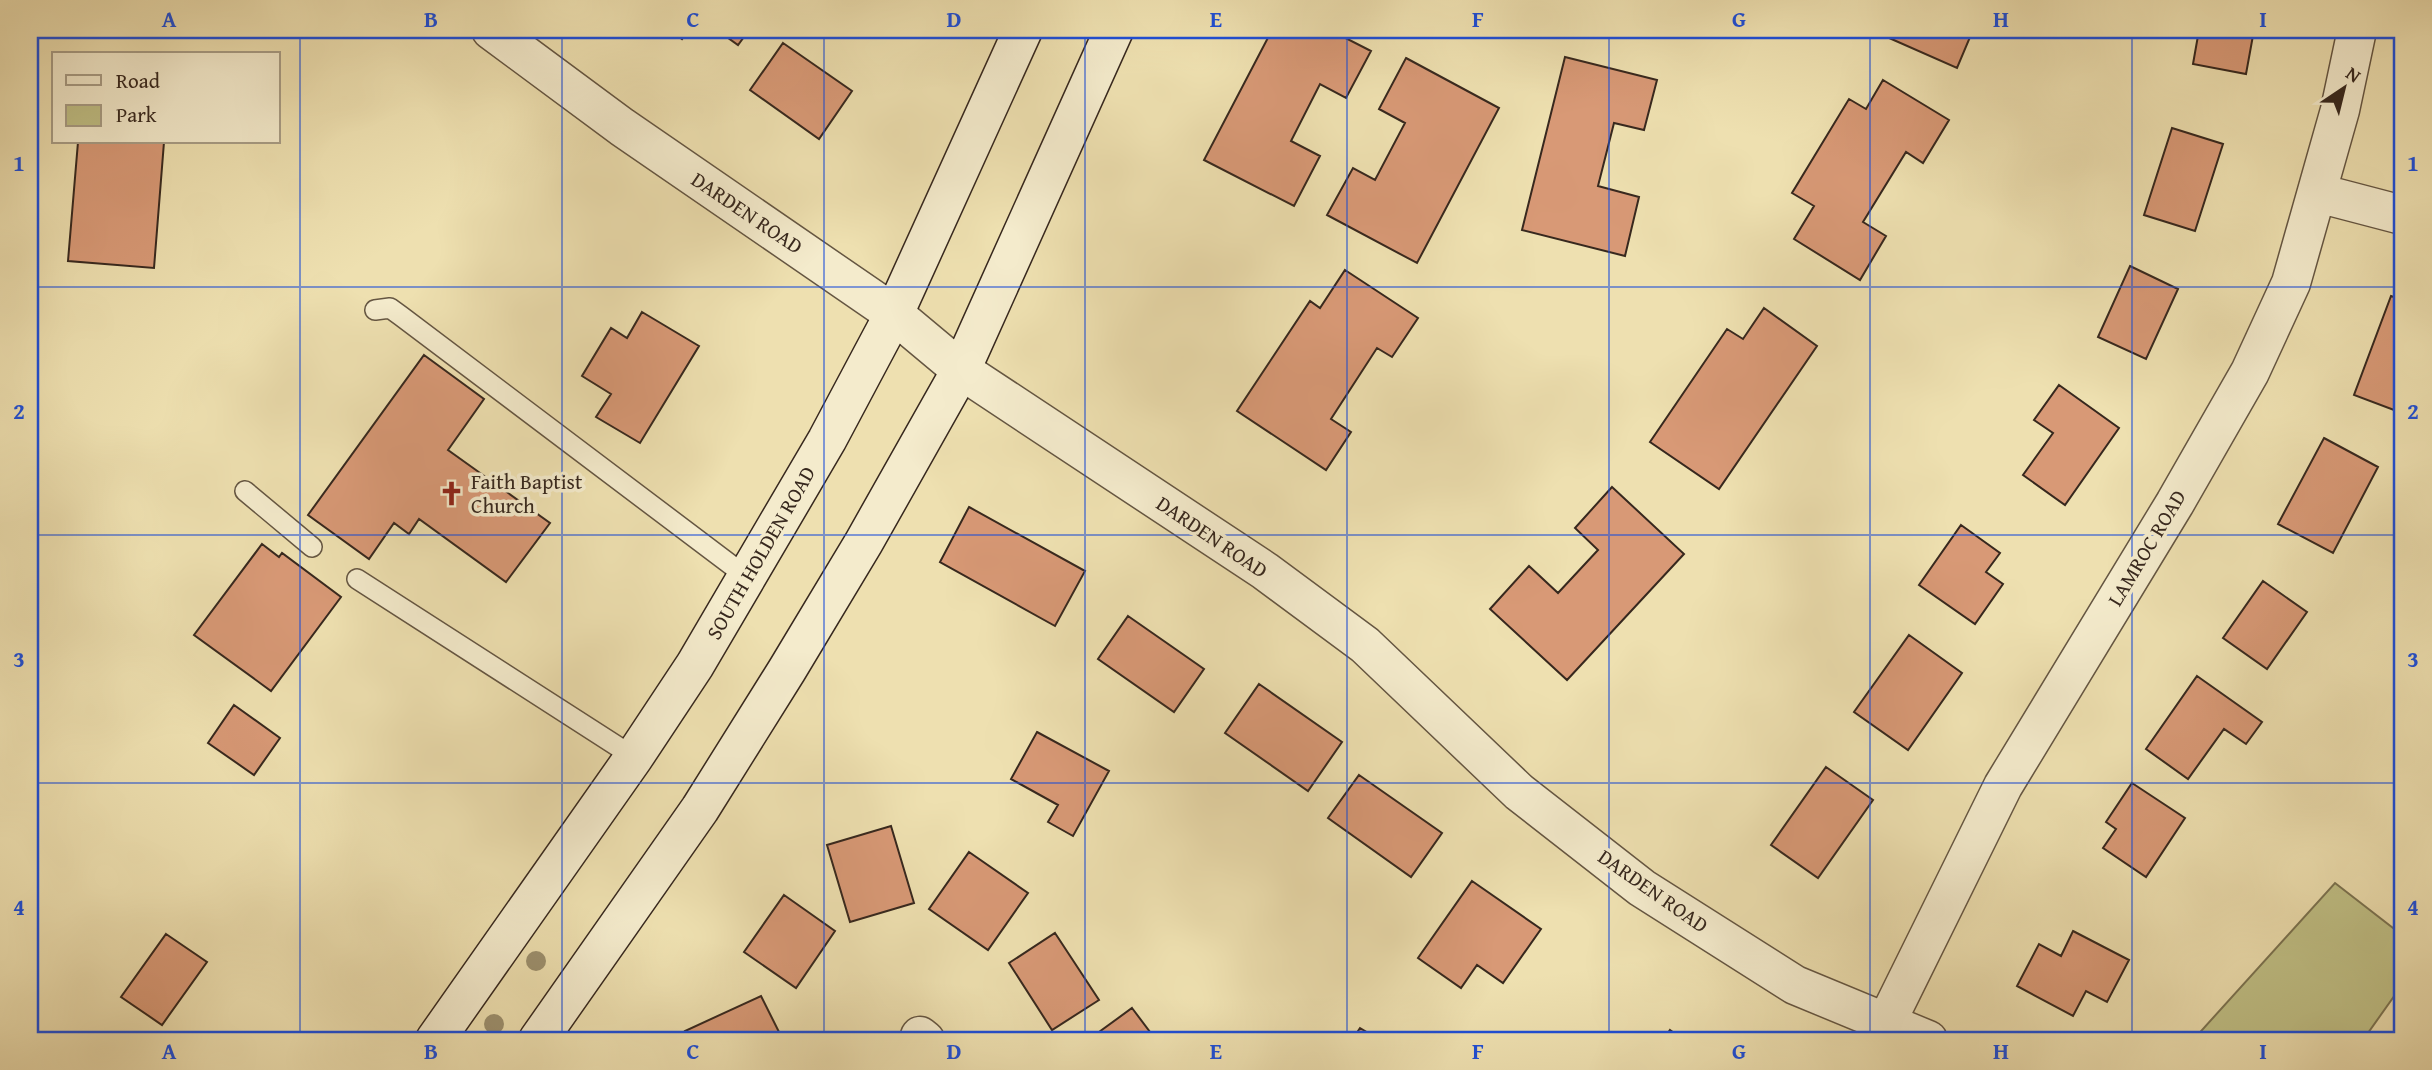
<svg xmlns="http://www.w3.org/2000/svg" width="2432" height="1070" viewBox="0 0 2432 1070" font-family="'Gentium Book Plus',serif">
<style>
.green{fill:#c0c086;stroke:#7c7452;stroke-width:2}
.building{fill:#d89976;stroke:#37281e;stroke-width:2}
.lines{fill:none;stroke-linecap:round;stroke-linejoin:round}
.service-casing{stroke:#655642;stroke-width:22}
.minor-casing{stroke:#655642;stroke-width:41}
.secondary-casing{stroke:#37281e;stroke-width:41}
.service{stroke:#f4ebcc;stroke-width:19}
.minor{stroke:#f4ebcc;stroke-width:38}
.secondary{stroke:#f4ebcc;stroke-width:38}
.tree{fill:#9c906e}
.grid{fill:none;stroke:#1d4ed8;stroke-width:2;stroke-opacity:0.55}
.labels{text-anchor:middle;stroke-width:7;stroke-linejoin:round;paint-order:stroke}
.street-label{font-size:21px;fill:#37281e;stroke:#f4ebcc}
.poi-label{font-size:21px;fill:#37281e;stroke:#f4ebcc;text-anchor:start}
.neatline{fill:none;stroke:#1d4ed8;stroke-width:2.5}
.grid-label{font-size:23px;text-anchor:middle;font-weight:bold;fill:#1d4ed8}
</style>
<rect width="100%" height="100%" fill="#eee0b0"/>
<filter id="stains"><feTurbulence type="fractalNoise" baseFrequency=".00286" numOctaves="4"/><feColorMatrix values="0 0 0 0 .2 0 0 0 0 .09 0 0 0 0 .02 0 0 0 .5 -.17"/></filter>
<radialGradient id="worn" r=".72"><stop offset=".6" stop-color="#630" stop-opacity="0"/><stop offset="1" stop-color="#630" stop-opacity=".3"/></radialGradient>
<path class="green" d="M2335,883l67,52v50l-39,55h-170z"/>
<path class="building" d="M670,30h19l-7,9z
M717,30h32l-11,15z
M1272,30h58l41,21 -25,47 -26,-14 -29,57 29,15 -26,50 -90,-46z
M1871,30h102l-16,38z
M2199,30h55l-8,44 -53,-10z
M783,43l69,48 -33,48 -69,-49z
M1565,57l92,23 -13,50 -30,-7 -16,63 41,11 -14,59 -103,-26z
M1406,58l93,50 -82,155 -90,-48 26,-47 22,12 30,-57 -26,-14z
M1883,80l66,40 -26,43 -17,-11 -43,70 23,14 -26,44 -66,-41 20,-33 -22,-13 57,-94 17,10z
M2172,128l51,16 -28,87 -51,-16z
M78,142h86l-10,126 -86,-7z
M2130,266l48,23 -32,70 -48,-22z
M1345,270l73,48 -26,39 -15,-9 -46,71 20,13 -25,38 -89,-59 73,-110 10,7z
M2391,296l11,4v113l-48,-18z
M1764,308l53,38 -98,143 -69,-47 77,-113 16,10z
M642,312l57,34 -59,97 -44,-26 15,-23 -29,-18 29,-48 16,10z
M424,355l60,44 -36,51 102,73 -44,59 -87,-63 -10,15 -15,-11 -25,36 -61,-44z
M2059,385l60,43 -54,77 -42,-30 30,-42 -19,-13z
M2324,438l54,29 -45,86 -55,-29z
M1612,487l72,67 -117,126 -77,-71 39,-43 29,27 40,-43 -23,-22z
M969,507l116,64 -30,55 -115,-64z
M1961,525l39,28 -14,19 17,12 -28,40 -56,-39z
M262,544l17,13 3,-4 59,44 -70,94 -77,-56z
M2263,581l44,31 -40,57 -44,-31z
M1128,616l76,53 -30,43 -76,-53z
M1909,635l53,38 -54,77 -54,-38z
M2197,676l65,46 -16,22 -22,-15 -36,50 -42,-30z
M1259,684l83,58 -34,49 -83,-58z
M234,705l46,33 -26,37 -46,-32z
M1037,732l72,39 -36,65 -25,-14 10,-17 -47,-26z
M1826,767l47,33 -55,78 -47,-33z
M1359,775l83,58 -31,44 -83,-59z
M2132,783l53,35 -39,59 -43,-29 13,-19 -10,-7z
M891,826l23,77 -64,19 -23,-77z
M969,852l59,41 -40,57 -59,-41z
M1472,881l69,48 -38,54 -26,-18 -16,23 -43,-30z
M784,895l51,36 -39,57 -52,-36z
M2073,931l56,29 -22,42 -21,-11 -13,25 -56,-30 22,-42 22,12z
M1055,933l44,67 -47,30 -43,-67z
M166,934l41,28 -45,63 -41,-28z
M761,996l22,44h-94l-4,-9z
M1132,1008l24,32h-68z
M1360,1028l20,12h-28z
M1670,1030l14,10h-21z"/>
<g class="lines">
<defs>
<path id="service" d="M375,310l15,-2 11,8 346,261
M245,491l67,56
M357,579l277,178"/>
<path id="minor" d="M491,30l131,97 272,187 67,56 304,201 100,74 154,147 123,96 153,97 133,55
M2318,193l84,22
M920,1036l5,4
M1874,1040l12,-17 117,-237 172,-283 75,-131 41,-89 49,-173 17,-80"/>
<path id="secondary" d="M435,1040l199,-283 61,-92 132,-225 67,-126 129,-284
M538,1040l162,-231 87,-139 77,-128 97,-172 153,-340"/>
</defs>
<use href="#service" class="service-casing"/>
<use href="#minor" class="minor-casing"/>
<use href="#secondary" class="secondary-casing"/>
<use href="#service" class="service"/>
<use href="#minor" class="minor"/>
<use href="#secondary" class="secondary"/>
</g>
<g class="tree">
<circle cx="536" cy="961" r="10"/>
<circle cx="494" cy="1024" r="10"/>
</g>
<path class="grid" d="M300,30v1010M562,30v1010M824,30v1010M1085,30v1010M1347,30v1010M1609,30v1010M1870,30v1010M2132,30v1010M30,287h2372M30,535h2372M30,783h2372"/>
<defs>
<symbol id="church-bare" viewBox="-9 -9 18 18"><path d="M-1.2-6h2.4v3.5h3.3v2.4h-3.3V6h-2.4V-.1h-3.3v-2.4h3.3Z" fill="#8f2418" stroke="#f4ebcc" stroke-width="2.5" paint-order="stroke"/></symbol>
</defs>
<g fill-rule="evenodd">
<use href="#church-bare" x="434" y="476" width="35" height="35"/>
</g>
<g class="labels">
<g class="street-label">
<text transform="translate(747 213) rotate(34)" y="7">DARDEN ROAD</text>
<text transform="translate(1212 537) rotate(34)" y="7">DARDEN ROAD</text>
<text transform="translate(2147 548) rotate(-59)" y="7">LAMROC ROAD</text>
<text transform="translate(761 553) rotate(-60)" y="7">SOUTH HOLDEN ROAD</text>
<text transform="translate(1653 891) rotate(35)" y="7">DARDEN ROAD</text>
</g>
<g class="poi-label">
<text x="471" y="489">Faith Baptist<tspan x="471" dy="24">Church</tspan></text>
</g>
</g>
<rect width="2432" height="1070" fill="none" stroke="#eee0b0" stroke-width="77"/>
<rect x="52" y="52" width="228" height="91" fill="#f4ebcc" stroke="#a89d86" stroke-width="2"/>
<rect x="66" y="75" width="35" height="10" fill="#f4ebcc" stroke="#a89d86" stroke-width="2"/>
<text x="116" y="88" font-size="21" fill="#37281e">Road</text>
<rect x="66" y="105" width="35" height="21" fill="#c0c086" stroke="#a89d86" stroke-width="2"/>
<text x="116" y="122" font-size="21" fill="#37281e">Park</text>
<g transform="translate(2344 88) rotate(35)" stroke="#f4ebcc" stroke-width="5" paint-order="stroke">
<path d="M0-5L12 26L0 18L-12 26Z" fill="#37281e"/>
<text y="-10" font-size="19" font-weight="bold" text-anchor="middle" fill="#37281e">N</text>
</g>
<rect x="38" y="38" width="2356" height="994" class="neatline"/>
<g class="grid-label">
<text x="169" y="27">A</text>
<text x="431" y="27">B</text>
<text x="693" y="27">C</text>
<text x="954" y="27">D</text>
<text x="1216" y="27">E</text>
<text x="1478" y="27">F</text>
<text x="1739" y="27">G</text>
<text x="2001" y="27">H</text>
<text x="2263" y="27">I</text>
<text x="19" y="171">1</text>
<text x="2413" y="171">1</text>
<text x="19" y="419">2</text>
<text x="2413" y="419">2</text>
<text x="19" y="667">3</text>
<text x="2413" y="667">3</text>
<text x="19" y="915">4</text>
<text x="2413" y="915">4</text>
<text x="169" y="1059">A</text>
<text x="431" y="1059">B</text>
<text x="693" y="1059">C</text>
<text x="954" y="1059">D</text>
<text x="1216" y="1059">E</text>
<text x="1478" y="1059">F</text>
<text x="1739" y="1059">G</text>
<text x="2001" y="1059">H</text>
<text x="2263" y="1059">I</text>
</g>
<rect width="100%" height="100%" filter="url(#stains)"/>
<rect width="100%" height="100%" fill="url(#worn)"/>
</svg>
